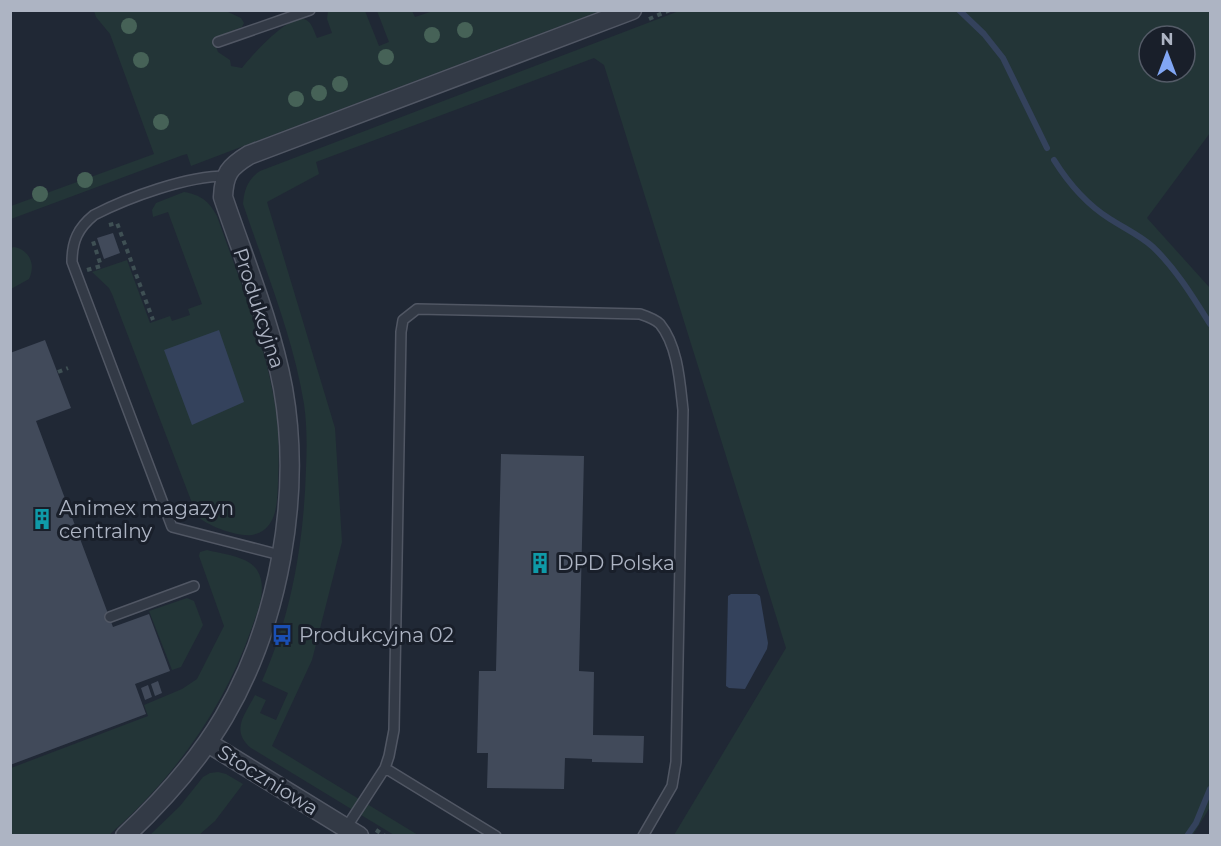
<svg xmlns="http://www.w3.org/2000/svg" width="1221" height="846" viewBox="0 0 1221 846" font-family="Montserrat,sans-serif">
<style>
.green{fill:#233537;fill-rule:evenodd}
.water{fill:#34425c}
.lines{fill:none;stroke-linecap:round;stroke-linejoin:round}
.stream{stroke:#34425c;stroke-width:6}
.building{fill:#414a5a}
.service-casing{stroke:#515764;stroke-width:12}
.minor-casing{stroke:#515764;stroke-width:21}
.path{stroke:#3f5054;stroke-width:4;stroke-dasharray:4.5 4.5;stroke-linecap:butt}
.service{stroke:#333a46;stroke-width:9}
.minor{stroke:#333a46;stroke-width:18}
.tree{fill:#466257}
.labels{text-anchor:middle;stroke-width:6;stroke-linejoin:round;paint-order:stroke}
.street-label{font-size:20px;fill:#adb4c3;stroke:#191f2a}
.poi-label{font-size:20px;fill:#adb4c3;stroke:#191f2a;text-anchor:start}
</style>
<rect width="100%" height="100%" fill="#202835"/>
<path class="green" d="M436,10l164,1 -409,155 -4,-12 -4,1 -172,64v-13l143,-52 -44,-120 -14,-17 -2,-6h132l15,7 3,5 -2,4 -29,11 5,14 12,8 1,6 11,2c9,-12 46,-53 62,-49 8,2 10,13 13,19l15,-5 -5,-14 1,-8h37l14,35 10,-4 -12,-31h35l3,6z
M679,11h531v122l-63,85 63,70v519l-17,28h-519l112,-187 -182,-583 -10,-7 -278,104 3,12 -52,28 68,226 7,114 -30,118 -40,86 146,89h-24l-143,-87c-21,-18 -6,-33 4,-53l11,5 -6,13 16,7 12,-27 -26,-12c30,-67 42,-141 44,-213 1,-21 1,-43 -2,-64 -11,-68 -39,-135 -61,-200 1,-14 5,-25 17,-33zM1149,36h36v36h-36z
M184,192c17,3 25,9 33,24 23,66 51,132 60,202 2,21 2,43 1,64 -1,20 0,48 -26,53 -15,2 -44,-9 -55,-19l-85,-222 -3,-6 -17,-16 35,-12 23,63 20,-7 2,5 18,-6 -2,-6 14,-5 -34,-92 -15,5 -1,-7 4,-7z
M14,247c16,3 22,18 15,32l-18,10v-41z
M207,550c15,4 41,6 50,20 11,17 1,40 -5,57 -28,82 -79,152 -143,208h-98v-67l137,-52 -4,-11 38,-16 15,-10 27,-53 -25,-70 1,-4z
M187,598l7,3 9,24 -22,42 -9,3 -23,-59z
M218,772l8,2 17,10 -28,37 -16,14h-49l30,-29 23,-29 7,-4z"/>
<path class="water" d="M219,330l25,72 -52,23 -28,-75z
M731,594h26l3,2 8,47 -1,6 -22,40 -16,-1 -3,-2 2,-90z"/>
<g class="lines">
<path class="stream" d="M959,10l25,24 19,24 44,90
M1054,160c15,24 32,44 56,59 14,9 31,17 43,28 23,22 40,50 57,77
M1187,836l9,-13 14,-34"/>
</g>
<path class="building" d="M113,233l7,20 -16,6 -7,-21z
M45,340l26,68 -35,13 77,206 36,-13 21,57 -35,13 11,30 -136,51v-412z
M501,454l83,2 -5,215 15,1 -1,63 51,1 -1,27 -51,-1v-3l-27,-1 -1,31 -77,-1 1,-35h-11l2,-82h17z
M158,681l4,12 -7,3 -4,-12z
M148,685l4,12 -7,3 -4,-12z"/>
<g class="lines">
<defs>
<path id="service" d="M218,42l92,-32
M226,176c-39,0 -97,21 -132,39 -16,13 -22,26 -22,47l100,265 108,28
M110,617l84,-31
M385,768l111,68
M346,828l39,-60 4,-12 5,-26 7,-398 2,-12 14,-11 223,5c6,2 15,5 20,10 18,22 20,59 23,86l-7,352 -4,24 -29,50"/>
<path id="minor" d="M208,743l151,93
M125,836c37,-35 73,-75 99,-119 55,-94 78,-222 59,-329 -12,-64 -39,-129 -60,-191 1,-23 6,-30 26,-42l383,-145"/>
</defs>
<use href="#service" class="service-casing"/>
<use href="#minor" class="minor-casing"/>
<path class="path" d="M649,19l21,-9
M109,225l8,-2 36,97
M87,270l14,-4 -9,-28
M58,372l10,-4
M376,830l9,6"/>
<use href="#service" class="service"/>
<use href="#minor" class="minor"/>
</g>
<g class="tree">
<circle cx="129" cy="26" r="8"/>
<circle cx="465" cy="30" r="8"/>
<circle cx="432" cy="35" r="8"/>
<circle cx="386" cy="57" r="8"/>
<circle cx="141" cy="60" r="8"/>
<circle cx="340" cy="84" r="8"/>
<circle cx="319" cy="93" r="8"/>
<circle cx="296" cy="99" r="8"/>
<circle cx="161" cy="122" r="8"/>
<circle cx="85" cy="180" r="8"/>
<circle cx="40" cy="194" r="8"/>
</g>
<defs>
<symbol id="building-bare" viewBox="-9 -9 18 18"><path d="M-4-6H4V6H1V3H-1V6H-4ZM-2.5-4.3h1.7v1.8h-1.7ZM.8-4.3h1.7v1.8H.8ZM-2.5-1h1.7V.8h-1.7ZM.8-1h1.7V.8H.8Z" fill="#0f9aa8" stroke="#191f2a" stroke-width="2.5" paint-order="stroke"/></symbol>
<symbol id="bus-bare" viewBox="-9 -9 18 18"><path d="M-5-6H5V4H4V6H2V4H-2V6H-4V4H-5ZM-3.5-4V0h7V-4ZM-3.5 1.2v1.5H-2V1.2ZM2 1.2v1.5H3.5V1.2Z" fill="#1a4fb4" stroke="#191f2a" stroke-width="2.5" paint-order="stroke"/></symbol>
</defs>
<g fill-rule="evenodd">
<use href="#building-bare" x="27" y="504" width="30" height="30"/>
<use href="#building-bare" x="525" y="548" width="30" height="30"/>
<use href="#bus-bare" x="267" y="620" width="30" height="30"/>
</g>
<g class="labels">
<g class="street-label">
<text transform="translate(259 308) rotate(72)" y="7">Produkcyjna</text>
<text transform="translate(268 780) rotate(32)" y="7">Stoczniowa</text>
</g>
<g class="poi-label">
<text x="59" y="515">Animex magazyn<tspan x="59" dy="23">centralny</tspan></text>
<text x="557" y="570">DPD Polska</text>
<text x="299" y="642">Produkcyjna 02</text>
</g>
</g>
<rect width="1221" height="846" fill="none" stroke="#adb4c3" stroke-width="24"/>
<g transform="translate(1167 54)"><circle r="28" fill="#191f2a" stroke="#545b67" stroke-width="1.5"/>
<path d="M0-4.5L10 22L0 15L-10 22Z" fill="#81a6f4"/>
<text y="-9" font-size="16" font-weight="bold" text-anchor="middle" fill="#adb4c3">N</text>
</g>
</svg>
